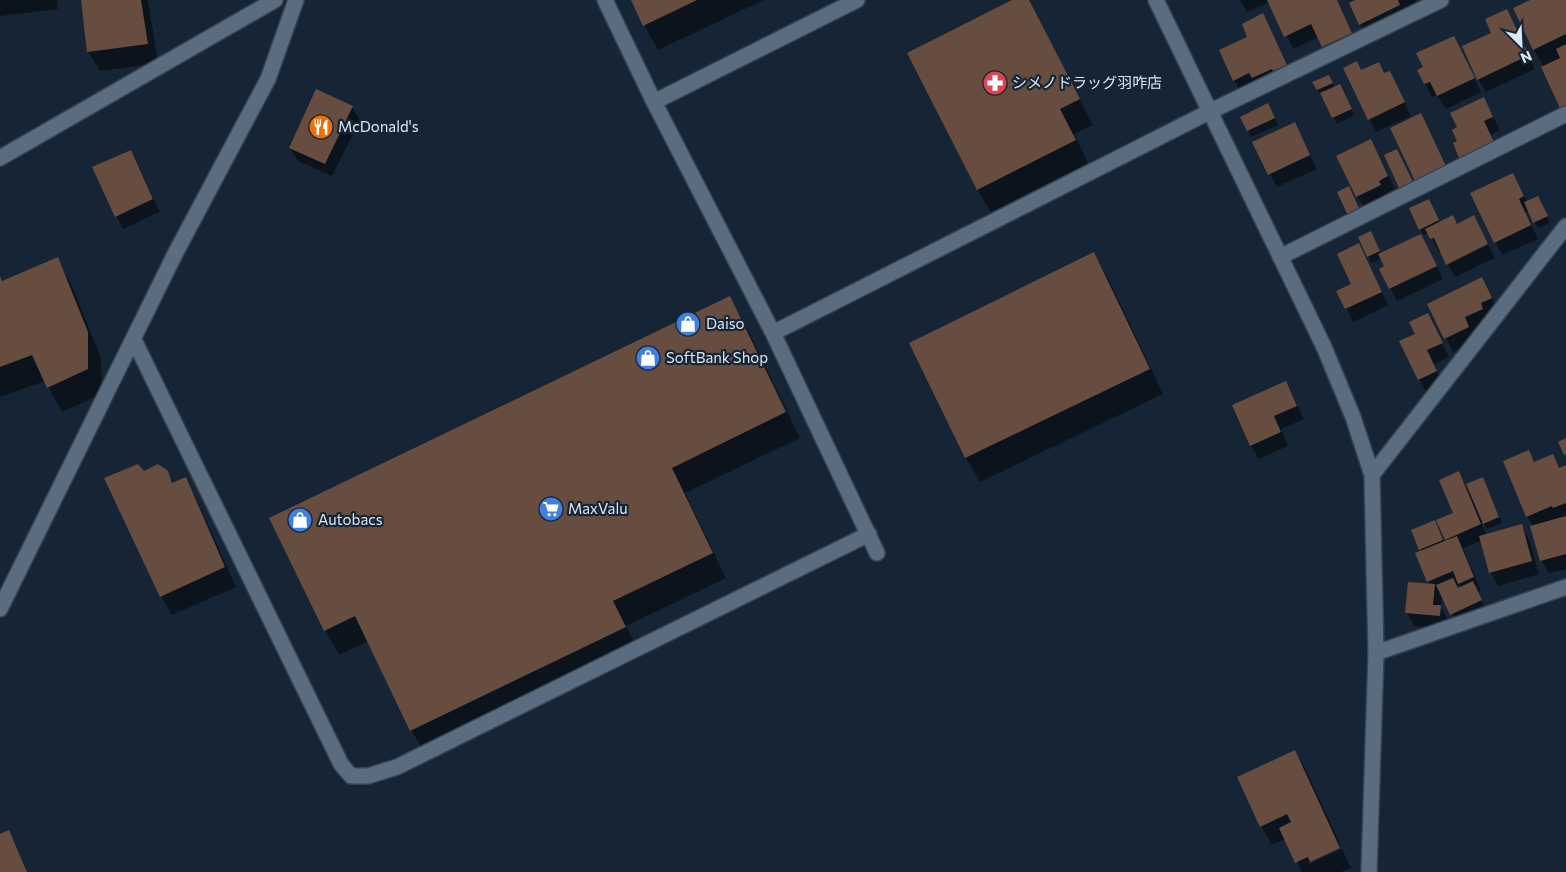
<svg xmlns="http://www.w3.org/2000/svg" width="1566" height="872" viewBox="0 0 1566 872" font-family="Commissioner,'Noto Sans JP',sans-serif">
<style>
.shadow{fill:#0007;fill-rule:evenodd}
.building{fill:#674d40}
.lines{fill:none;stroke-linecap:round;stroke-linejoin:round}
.minor-casing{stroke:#364250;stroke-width:18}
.minor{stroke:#5a6c80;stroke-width:15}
.labels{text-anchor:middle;stroke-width:4.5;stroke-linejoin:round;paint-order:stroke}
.poi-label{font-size:15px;fill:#dce7f2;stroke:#162536;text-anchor:start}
</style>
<rect width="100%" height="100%" fill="#162536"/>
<path class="shadow" d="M0,0h57l1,9 -58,7z
M82,0h66l10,63 -58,8 -12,-20z
M632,0h132l-106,50 -14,-25z
M1015,0h13l65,125 -19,9 15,31 -97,49 -14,-24 -69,-136z
M1240,0h97l22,47 -29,13 -12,-23 -25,12 -23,-47 -23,10z
M1356,0h60l2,5 -51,32 -7,-13z
M1533,0h33v116l-22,-49 -10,-17z
M1263,15l30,63 -51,15 -8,-13z
M1514,23l21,46 -49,23 -8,-13 15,-46z
M1454,37l27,55 -35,17 -9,-14 -5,2 -13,-26 6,-4z
M1361,71l24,4 5,-3 21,44 -35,16 -7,-13z
M1332,82l3,6 8,4 11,23 -17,9 -23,-41z
M1484,99l16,31 -9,5 9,20 -32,15 -8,-13 -2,-29z
M352,107l8,13 -28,56 -34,-15 -8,-13z
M1271,111l7,14 -27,12 -3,-6z
M1421,115l32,64 -30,14 -7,-13z
M1294,124l23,45 -40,18 -23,-45z
M1371,141l24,48 -10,5 2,4 -22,11 -8,-13z
M131,152l7,13 22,47 -37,17 -7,-13z
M1513,174l14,28 14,2 9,19 -12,5 -9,-17 -4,1 13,27 -36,16 -7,-13z
M1432,207l8,16 17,2 17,-8 21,41 -40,19 -14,-26 -2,1 -10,-19 -5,2 -4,-6z
M1421,235l22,44 -46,22 -7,-13 -4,-21 -4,-9 -10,5 -12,-26 14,1 7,16z
M1094,254l14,24 55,116 -183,88 -14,-24z
M1366,258l22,47 -35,17 -15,-31 15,-7z
M57,259l14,25 30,74 1,36 -40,18 -17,-31 -45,16v-121l3,6z
M1489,292l9,19 -8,11 -18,9 4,10 -23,11 -24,-48z
M729,297l15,25 56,116 -115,55 41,85 -100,48 13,26 -213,103 -15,-25 -42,-89 -30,14 -14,-25z
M1428,315l21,42 -15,7 9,20 -17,8 -7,-13 -3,-45z
M1286,382l18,37 -23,10 7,17 -29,13 -8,-13 -18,-40z
M1528,452l7,11 18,-7 7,13 6,-1v101l-17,4 -8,-13 -8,-34 -6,-10z
M167,472l7,12 11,-6 11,20 40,89 -64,28 -11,-19 -17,-123z
M1459,473l7,13 17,-7 3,6 16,38 -15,6 -4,-7 -2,1 6,13 34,-10 8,13 10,35 -41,12 -7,-13 -9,-33 -19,8 18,43 -4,1 11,22 -29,13 -17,-32 -1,13 7,12 -1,9 -33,-3 -7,-13 23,-28 -13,-31 5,-2 -1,-3 14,-27 9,20 3,-1 -1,-2 8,-25zM1460,585l2,3 -4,1 -2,-3z
M1295,751l11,19 35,76 -32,16v2l33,-15 9,19 -10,4h-39l-16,-33 -14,6 -11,-19z
M8,832l8,13 11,27h-27v-36z"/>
<path class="building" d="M81,0h60l7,44 -61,8z
M631,0h66l-54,26z
M1012,0h17l51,99 -20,10 16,31 -99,50 -70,-137z
M1267,0h70l15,33 -30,14 -11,-23 -27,13z
M1355,0h43l2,5 -41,20 -10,-22z
M1530,0h36v34l-33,16 -20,-42z
M1507,9l22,46 -52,25 -15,-34 29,-13 -6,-14z
M1263,13l24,52 -14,6 -1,-2 -20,9 -3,-5 -16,8 -14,-31 28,-13 -5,-13z
M1454,36l21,42 -38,18 -7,-14 -6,2 -7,-14 6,-3 -7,-14z
M1566,44v61l-6,3 -19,-41 19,-9 -4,-9z
M1357,61l4,9 18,-8 5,11 6,-2 15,31 -37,18 -25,-52z
M1329,75l4,8 -16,7 -5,-8z
M1340,84l12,25 -20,9 -12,-25z
M316,89l37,17 -28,58 -36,-16z
M1484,97l9,20 -9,4 10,21 -35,16 -6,-15 4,-2 -5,-11 5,-3 -7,-14z
M1268,103l7,15 -28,13 -7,-14z
M1421,113l25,53 -31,15 -25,-53z
M1295,122l15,33 -42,20 -16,-33z
M1371,139l17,37 -9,5 2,4 -25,12 -20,-41z
M1397,149l16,33 -14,6 -15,-33z
M131,150l22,49 -38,18 -23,-50z
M1513,173l11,23 -5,3 12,26 -37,18 -24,-50z
M1349,186l12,27 -12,5 -12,-26z
M1538,196l10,20 -15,7 -9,-21z
M1429,199l10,21 -20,10 -10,-22z
M1453,215l4,9 17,-9 14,29 -42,21 -12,-27 -4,1 -5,-10z
M1371,231l9,20 -13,6 -9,-20z
M1421,234l16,32 -48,23 -10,-20 5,-3 -6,-12z
M1359,243l23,49 -37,17 -9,-18 15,-7 -14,-30z
M1094,252l56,117 -185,89 -56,-115z
M58,257l30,75v37l-41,19 -15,-33 -32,12v-91l2,5z
M1482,277l10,21 -11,5 2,6 -18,8 4,10 -25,12 -17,-35z
M730,296l56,116 -114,56 41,85 -100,48 13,26 -216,104 -55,-115 -31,15 -55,-113z
M1428,313l15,30 -16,7 10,21 -19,9 -19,-39 16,-7 -6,-12z
M1286,381l11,25 -23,10 7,16 -31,14 -18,-41z
M1566,438v16l-2,1 -6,-13z
M1529,450l5,12 19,-8 6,14 7,-3v38l-13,5 -1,-2 -26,11 -23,-56z
M138,464l6,7 14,-7 10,7 4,12 14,-6 39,90 -65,30 -56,-119z
M1459,471l22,53 -36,16 -9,-20 17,-7 -14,-33z
M1483,477l16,40 -16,7 -17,-40z
M1566,516v38l-26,7 -10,-35z
M1435,520l8,20 -24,10 -8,-20z
M1522,524l10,37 -43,12 -10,-37z
M1457,536l17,41 -16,7 -5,-13 -26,11 -12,-29z
M1453,578l5,10 15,-7 9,19 -32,15 -14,-30z
M1408,582l27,2 -2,21h8l-1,11 -35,-3z
M1295,750l45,98 -30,14 -2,-5 -13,6 -16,-35 12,-6 -4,-8 -27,13 -23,-50z
M9,830l18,42h-27v-38z"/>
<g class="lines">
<defs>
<path id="minor" d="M605,0l49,102 119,231 104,220
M1156,0l168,347 29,70 19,58 4,178 -7,219
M654,102l203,-102
M0,158l275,-158
M1280,257l286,-143
M773,333l436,-221 232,-112
M134,340l207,424 10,12h17l29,-9 472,-233
M1372,475l194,-249
M0,609l175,-355 93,-175 28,-79
M1376,653l190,-66"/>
</defs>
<use href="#minor" class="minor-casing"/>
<use href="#minor" class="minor"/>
</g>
<defs>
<symbol id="pharmacy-disc" viewBox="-11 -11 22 22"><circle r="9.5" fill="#e0444e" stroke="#162536"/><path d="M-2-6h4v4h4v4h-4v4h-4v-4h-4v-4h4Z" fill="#fff"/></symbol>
<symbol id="restaurant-disc" viewBox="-11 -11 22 22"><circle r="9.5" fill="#e8710a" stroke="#162536"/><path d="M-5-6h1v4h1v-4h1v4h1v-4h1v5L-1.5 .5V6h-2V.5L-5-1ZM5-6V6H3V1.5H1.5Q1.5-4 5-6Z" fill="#fff"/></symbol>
<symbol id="shop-disc" viewBox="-11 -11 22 22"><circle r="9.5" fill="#3f7fe0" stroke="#162536"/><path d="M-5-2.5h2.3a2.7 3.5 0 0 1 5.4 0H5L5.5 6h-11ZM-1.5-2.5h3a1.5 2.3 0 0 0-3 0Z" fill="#fff"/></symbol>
<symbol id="supermarket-disc" viewBox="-11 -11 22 22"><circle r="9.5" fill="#3f7fe0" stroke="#162536"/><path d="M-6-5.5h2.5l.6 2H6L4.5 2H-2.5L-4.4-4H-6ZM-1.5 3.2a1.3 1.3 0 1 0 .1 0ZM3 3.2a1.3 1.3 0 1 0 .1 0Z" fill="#fff"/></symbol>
</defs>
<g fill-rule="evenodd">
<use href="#pharmacy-disc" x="981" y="69" width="28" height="28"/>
<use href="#restaurant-disc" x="307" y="113" width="28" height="28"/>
<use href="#shop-disc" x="674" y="310" width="28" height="28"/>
<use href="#shop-disc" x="634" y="344" width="28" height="28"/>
<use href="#supermarket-disc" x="537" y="495" width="28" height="28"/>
<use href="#shop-disc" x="286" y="506" width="28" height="28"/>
</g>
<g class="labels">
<g class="poi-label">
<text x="1012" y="88">シメノドラッグ羽咋店</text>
<text x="338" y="132">McDonald's</text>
<text x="706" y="329">Daiso</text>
<text x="666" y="363">SoftBank Shop</text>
<text x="568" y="514">MaxValu</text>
<text x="318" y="525">Autobacs</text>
</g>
</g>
<g transform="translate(1521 45) rotate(156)" stroke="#162536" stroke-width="4" paint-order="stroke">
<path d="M0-4L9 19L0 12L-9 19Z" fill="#dce7f2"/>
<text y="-8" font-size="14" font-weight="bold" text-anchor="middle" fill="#dce7f2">N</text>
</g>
</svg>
